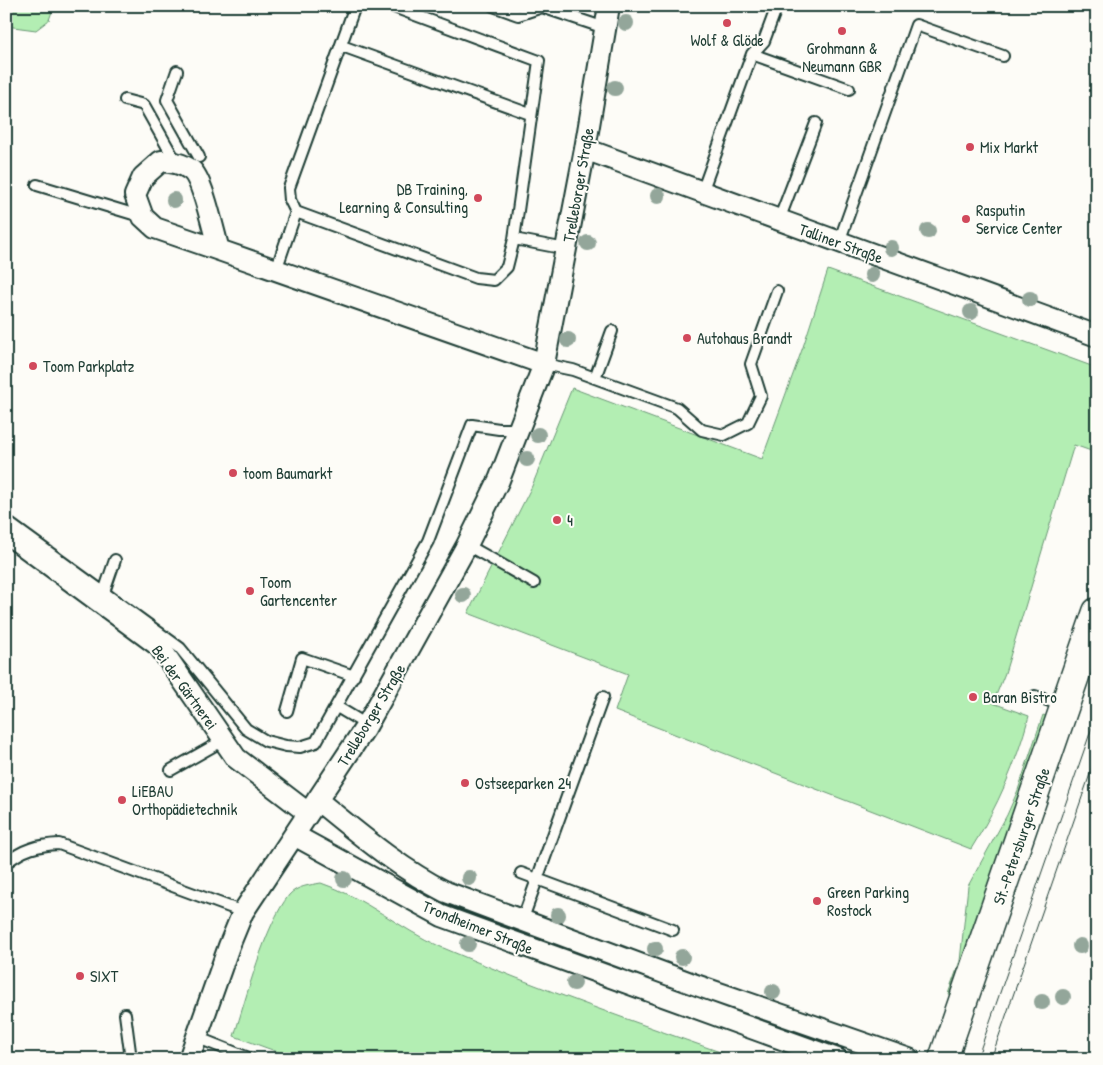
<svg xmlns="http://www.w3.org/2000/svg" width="1103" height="1065" viewBox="0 0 1103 1065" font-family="'Patrick Hand',sans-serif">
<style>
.green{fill:#b3eeb3;stroke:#699674}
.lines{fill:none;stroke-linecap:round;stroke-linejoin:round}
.lane-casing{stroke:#1f3d34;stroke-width:14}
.street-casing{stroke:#1f3d34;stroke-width:24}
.secondary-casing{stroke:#1f3d34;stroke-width:31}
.lane{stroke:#fdfcf7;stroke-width:10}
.street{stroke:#fdfcf7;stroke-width:20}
.secondary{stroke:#fdfcf7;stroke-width:28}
.tram{stroke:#1f3d34;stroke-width:1}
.tree{fill:#93a69a}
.poi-dot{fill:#d1495b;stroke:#fdfcf7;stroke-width:2}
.labels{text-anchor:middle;stroke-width:4;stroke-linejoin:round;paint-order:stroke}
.poi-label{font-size:16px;fill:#1f3d34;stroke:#fdfcf7;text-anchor:start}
.street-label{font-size:16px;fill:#1f3d34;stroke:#fdfcf7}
</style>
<rect width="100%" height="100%" fill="#fdfcf7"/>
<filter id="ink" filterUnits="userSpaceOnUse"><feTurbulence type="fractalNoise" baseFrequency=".02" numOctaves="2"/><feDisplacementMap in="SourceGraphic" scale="10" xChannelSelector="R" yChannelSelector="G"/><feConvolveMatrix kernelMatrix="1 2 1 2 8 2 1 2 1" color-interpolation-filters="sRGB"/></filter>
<g filter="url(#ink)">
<path class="green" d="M6,6h48l-5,14 -13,10 -30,-4z
M828,270l269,98v85l-23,-8 -69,228 -12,30 36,13c-13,48 -31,90 -58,133l-356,-138 13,-37 -160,-61 64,-127 40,-98 190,71 41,-112z
M1043,715l5,2 -97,278 -3,-1 12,-33 8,-75 39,-71 11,-25z
M321,883c43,14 79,46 120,64 98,42 199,77 299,112h-443l-63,-23c13,-40 30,-109 55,-141 8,-9 21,-10 32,-12z"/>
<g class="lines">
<defs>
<path id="lane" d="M355,6l-66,182 1,12 6,12 180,66 18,2 13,-13 7,-28 25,-178 -148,-55
M493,6l25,9 24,-8 63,21
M342,46l188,68
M752,54l97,35
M177,71l-10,29 32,57
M125,100l19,5 32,57
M37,185l106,32
M702,192l50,-138 12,-13 13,-35
M779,220l37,-97
M514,239l52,10
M839,242l77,-217 87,31
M276,270l20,-58
M544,364l29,6 104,38 25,22 22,5 24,-12 13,-27 -10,-32 26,-73
M595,378l17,-47
M6,521l174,127 66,81 20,12 20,5 14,1 16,-5 112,-201 44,-116 27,4h19
M467,545l67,38
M104,592l11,-32
M1035,696l29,10
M337,707l30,18
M287,711l15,-53 52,18
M171,770l53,-30
M6,863c17,-14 32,-18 53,-19l184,68
M521,873l152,57
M522,921l81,-224
M125,1014l6,45
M196,1037l55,22"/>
<path id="street" d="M585,149l512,187
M219,250l-64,-22 -12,-11 -8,-22 8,-18 18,-16c10,1 21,2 30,9 12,9 23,64 28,80l325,114
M6,533l153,113 77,112 72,55
M317,800c41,33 81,68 129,92l250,93 213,74
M294,835l148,81 395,143
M189,1059l40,-113 14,-34 124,-187 100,-180 32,-65 45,-116 41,-215 24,-143"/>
<path id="secondary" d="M943,1059l154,-447"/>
</defs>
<use href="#lane" class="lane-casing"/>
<use href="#street" class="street-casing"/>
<use href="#secondary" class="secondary-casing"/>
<use href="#lane" class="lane"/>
<use href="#street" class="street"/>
<use href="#secondary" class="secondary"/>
<path class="tram" d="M977,1059l120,-346
M991,1059l106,-305"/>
</g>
<g class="tree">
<circle cx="626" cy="23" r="8"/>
<circle cx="615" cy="88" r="8"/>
<circle cx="658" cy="196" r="8"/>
<circle cx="174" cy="200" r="8"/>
<circle cx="928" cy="231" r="8"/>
<circle cx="588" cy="243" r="8"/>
<circle cx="891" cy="248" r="8"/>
<circle cx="872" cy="275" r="8"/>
<circle cx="1030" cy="299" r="8"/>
<circle cx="971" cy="312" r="8"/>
<circle cx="568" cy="340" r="8"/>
<circle cx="538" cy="435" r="8"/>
<circle cx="527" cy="459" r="8"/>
<circle cx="463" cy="595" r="8"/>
<circle cx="469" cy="878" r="8"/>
<circle cx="344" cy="879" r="8"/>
<circle cx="558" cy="915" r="8"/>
<circle cx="468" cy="944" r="8"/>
<circle cx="1080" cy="946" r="8"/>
<circle cx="655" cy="949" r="8"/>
<circle cx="682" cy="957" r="8"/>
<circle cx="574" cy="983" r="8"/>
<circle cx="773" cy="992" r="8"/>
<circle cx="1063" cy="997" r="8"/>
<circle cx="1042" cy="1002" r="8"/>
</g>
</g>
<g class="poi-dot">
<circle cx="727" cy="23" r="5"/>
<circle cx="842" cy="31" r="5"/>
<circle cx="970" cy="147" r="5"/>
<circle cx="478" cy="198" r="5"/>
<circle cx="966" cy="219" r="5"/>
<circle cx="687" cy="338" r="5"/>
<circle cx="33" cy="366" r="5"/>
<circle cx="233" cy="473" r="5"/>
<circle cx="557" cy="520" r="5"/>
<circle cx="250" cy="591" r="5"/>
<circle cx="973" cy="697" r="5"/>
<circle cx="465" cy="783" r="5"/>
<circle cx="122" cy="800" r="5"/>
<circle cx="817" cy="901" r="5"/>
<circle cx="80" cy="976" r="5"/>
</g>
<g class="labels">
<g class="poi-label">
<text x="727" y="46" text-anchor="middle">Wolf &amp; Glöde</text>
<text x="842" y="54" text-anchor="middle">Grohmann &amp;<tspan x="842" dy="18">Neumann GBR</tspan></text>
<text x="980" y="153">Mix Markt</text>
<text x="468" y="195" text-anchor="end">DB Training,<tspan x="468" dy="18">Learning &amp; Consulting</tspan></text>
<text x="976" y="216">Rasputin<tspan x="976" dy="18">Service Center</tspan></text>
<text x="697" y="344">Autohaus Brandt</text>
<text x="43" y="372">Toom Parkplatz</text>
<text x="243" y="479">toom Baumarkt</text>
<text x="567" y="526">4</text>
<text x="260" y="588">Toom<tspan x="260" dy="18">Gartencenter</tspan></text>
<text x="983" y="703">Baran Bistro</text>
<text x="475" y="789">Ostseeparken 24</text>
<text x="132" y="797">LiEBAU<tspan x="132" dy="18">Orthopädietechnik</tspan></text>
<text x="827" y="898">Green Parking<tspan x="827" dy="18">Rostock</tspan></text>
<text x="90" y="982">SIXT</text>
</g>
<g class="street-label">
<text transform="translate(578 185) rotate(-80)" y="6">Trelleborger Straße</text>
<text transform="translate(841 243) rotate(20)" y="6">Talliner Straße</text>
<text transform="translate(185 687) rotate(54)" y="6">Bei der Gärtnerei</text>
<text transform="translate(371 715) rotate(-59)" y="6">Trelleborger Straße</text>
<text transform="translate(1021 836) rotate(-71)" y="6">St.-Petersburger Straße</text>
<text transform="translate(478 927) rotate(22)" y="6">Trondheimer Straße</text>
</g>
</g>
<rect width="1103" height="1065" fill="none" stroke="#fdfcf7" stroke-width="25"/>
<rect x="12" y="12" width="1078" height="1040" fill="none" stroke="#1f3d34" stroke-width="2" filter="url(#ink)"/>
</svg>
